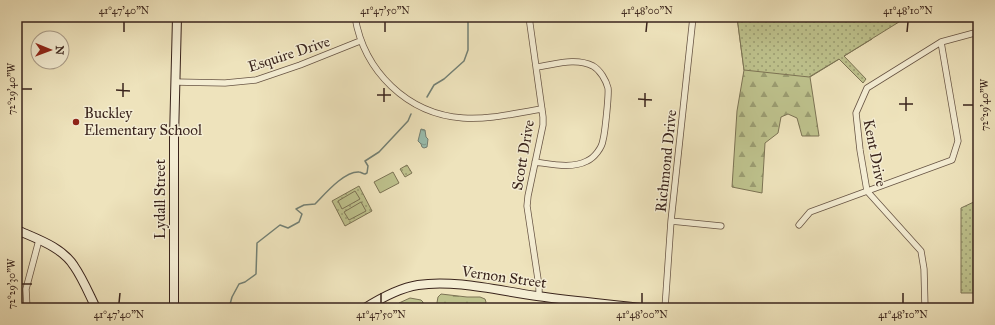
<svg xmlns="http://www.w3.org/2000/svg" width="995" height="325" viewBox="0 0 995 325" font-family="'IM FELL Great Primer',serif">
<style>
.forest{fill:url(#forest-firs);stroke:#7c7354}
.park{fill:url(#park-dots);stroke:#7c7354}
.garden{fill:#bec28d;stroke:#7c7354}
.water{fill:url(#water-ripples);stroke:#738074}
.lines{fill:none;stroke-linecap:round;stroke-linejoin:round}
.stream{stroke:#738074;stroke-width:1.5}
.street-casing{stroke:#675444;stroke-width:7}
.secondary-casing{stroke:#3a241c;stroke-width:10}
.street{stroke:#f4edd3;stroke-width:5.5}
.secondary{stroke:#f4edd3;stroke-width:8}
.ticks{fill:none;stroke:#3a241c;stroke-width:1.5}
.poi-dot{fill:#8f2418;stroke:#f4edd3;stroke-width:1.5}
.labels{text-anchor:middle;stroke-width:3;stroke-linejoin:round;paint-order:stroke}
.street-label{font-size:15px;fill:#3a241c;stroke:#f4edd3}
.poi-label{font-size:15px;fill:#3a241c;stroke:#f4edd3;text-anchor:start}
.neatline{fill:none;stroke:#3a241c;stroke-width:1.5}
.ticks-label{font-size:10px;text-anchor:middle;fill:#3a241c}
</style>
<defs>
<pattern id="forest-firs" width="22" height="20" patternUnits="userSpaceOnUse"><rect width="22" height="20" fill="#bec28d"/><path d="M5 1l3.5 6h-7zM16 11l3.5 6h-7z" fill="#9b9d72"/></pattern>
<pattern id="park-dots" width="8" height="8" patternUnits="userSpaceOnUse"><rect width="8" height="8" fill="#bec28d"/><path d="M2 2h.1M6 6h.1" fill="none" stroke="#9b9d72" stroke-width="1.8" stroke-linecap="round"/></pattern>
<pattern id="water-ripples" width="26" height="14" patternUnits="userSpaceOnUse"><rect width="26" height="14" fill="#99beaf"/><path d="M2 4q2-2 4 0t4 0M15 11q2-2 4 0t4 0" fill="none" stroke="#7e9a8e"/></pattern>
</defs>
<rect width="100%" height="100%" fill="#eee3bc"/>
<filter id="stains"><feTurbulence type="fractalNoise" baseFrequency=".005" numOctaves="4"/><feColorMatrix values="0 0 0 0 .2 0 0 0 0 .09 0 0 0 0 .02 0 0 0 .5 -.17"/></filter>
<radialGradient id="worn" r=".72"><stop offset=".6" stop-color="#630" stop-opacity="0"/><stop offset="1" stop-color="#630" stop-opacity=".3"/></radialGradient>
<path class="forest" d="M737,17l135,22 -62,38 9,59h-17l-5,-18 -9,-4 -7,3 -3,16 -13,10 -3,50 -30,-6 5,-76 7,-41z
M441,294l26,3h13l5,2 1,3 -3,6h-47l2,-11z
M410,298l11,2 2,2 1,6h-28l3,-5z
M517,304h11l1,4h-20l3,-3z"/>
<path class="park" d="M737,17h170l-63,39 22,23 -3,4 -24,-24 -30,18 -65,-7z
M407,165l5,8 -7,4 -5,-8z
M359,186l13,25 -27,15 -13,-25z
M978,200v93h-17v-85z"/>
<path class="garden" d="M393,172l6,11 -19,10 -6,-11z
M355,191l5,8 -18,10 -4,-8z
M361,202l5,9 -17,9 -5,-8z"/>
<path class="water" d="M421,129l4,1 1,7 2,2 -1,8 -3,1 -2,-1 -1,-3 -3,-3z"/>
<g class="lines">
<path class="stream" d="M427,97l7,-12 10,-6 20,-18 4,-11v-33
M229,308l3,-11 7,-13 6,-2 11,-8 1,-31 23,-18 8,3 11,-6 3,-8 -6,-5 8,-4 11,-1c9,-9 29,-33 44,-32 2,0 4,2 6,2l2,-1 1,-7 -3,-5 14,-9 29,-31 3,-7"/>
<defs>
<path id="street" d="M355,17c9,54 52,97 108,101 26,2 53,-5 79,-9
M529,17l14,100v8l-15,71 -1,10 12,80v10
M175,82l50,1 31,-3 44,-15 60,-24
M535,162c16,2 37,7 52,-1 7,-3 15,-13 16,-21 2,-7 6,-46 5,-52 -2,-8 -8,-18 -15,-22 -18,-9 -39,-1 -57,1
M671,221l50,5
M799,225l11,-13 142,-52 6,-19 -17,-99
M27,308l-1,-19 13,-49
M665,308l6,-87 22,-204
M925,308l-1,-39 -3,-18 -54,-60 -7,-41 -4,-37 11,-25 74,-46 37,-10"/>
<path id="secondary" d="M17,230c20,9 45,17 57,36 9,13 15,28 22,42
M174,308v-170l3,-121
M365,308c16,-10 34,-20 53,-23 36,-6 82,6 119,11 35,5 71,8 106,12"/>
</defs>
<use href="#street" class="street-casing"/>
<use href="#secondary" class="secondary-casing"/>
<use href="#street" class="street"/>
<use href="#secondary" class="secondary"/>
</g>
<path class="ticks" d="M124,32v-10M385,32v-10M646,32l1,-10M907,32l1,-10M22,89h10M116,90l14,1M377,95h14M123,97v-14M638,99l14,1M384,102v-14M899,104h14M963,105h10M645,107v-14M906,111v-14M22,284h10M119,303l1,-10M381,303v-10M642,303v-10M903,303v-10"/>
<circle class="poi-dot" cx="76" cy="122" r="4"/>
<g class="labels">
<g class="street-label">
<text transform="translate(289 54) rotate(-18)" y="5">Esquire Drive</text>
<text transform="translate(875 153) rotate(79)" y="5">Kent Drive</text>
<text transform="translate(523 155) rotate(-80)" y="5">Scott Drive</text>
<text transform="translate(666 161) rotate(-84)" y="5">Richmond Drive</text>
<text transform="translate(160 199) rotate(-90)" y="5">Lydall Street</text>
<text transform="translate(504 277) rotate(8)" y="5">Vernon Street</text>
</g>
<g class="poi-label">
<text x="84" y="118">Buckley<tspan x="84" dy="17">Elementary School</tspan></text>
</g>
</g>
<rect width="995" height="325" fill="none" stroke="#eee3bc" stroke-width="44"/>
<g transform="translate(50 50) rotate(91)"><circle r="19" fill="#f4edd3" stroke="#aa9d8a"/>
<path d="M0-3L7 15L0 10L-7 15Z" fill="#8f2418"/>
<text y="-6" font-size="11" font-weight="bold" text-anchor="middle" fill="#3a241c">N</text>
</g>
<rect x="22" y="22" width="951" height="281" class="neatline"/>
<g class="ticks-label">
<text x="124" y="14">41°47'40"N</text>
<text x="385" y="14">41°47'50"N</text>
<text x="647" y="14">41°48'00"N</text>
<text x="908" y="14">41°48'10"N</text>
<text transform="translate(11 89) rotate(-90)" y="4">72°29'40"W</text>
<text transform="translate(984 105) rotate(-90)" y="4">72°29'40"W</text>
<text transform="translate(11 284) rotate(-90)" y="4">72°29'30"W</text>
<text x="119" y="318">41°47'40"N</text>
<text x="381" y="318">41°47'50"N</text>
<text x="642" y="318">41°48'00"N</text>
<text x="903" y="318">41°48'10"N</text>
</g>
<rect width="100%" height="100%" filter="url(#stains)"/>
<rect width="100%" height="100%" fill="url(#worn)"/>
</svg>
